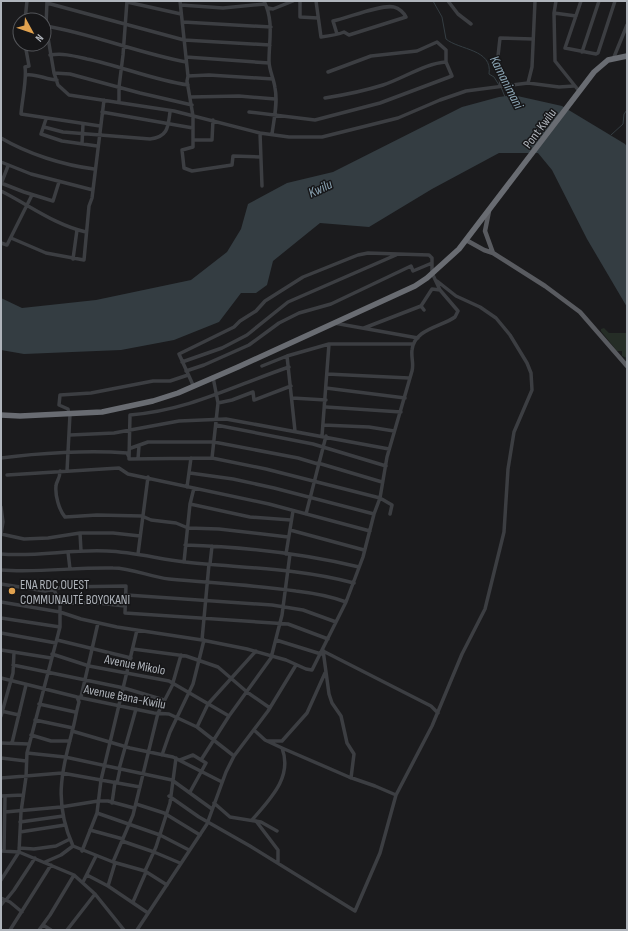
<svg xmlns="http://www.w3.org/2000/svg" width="628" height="931" viewBox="0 0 628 931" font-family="'Sofia Sans Condensed',sans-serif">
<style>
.green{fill:#252d26}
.water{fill:#343d42}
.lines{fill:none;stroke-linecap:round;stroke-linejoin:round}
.stream{stroke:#343d42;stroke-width:1}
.minor{stroke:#3c3e42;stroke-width:3.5}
.major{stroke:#595b60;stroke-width:4.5}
.highway{stroke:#696c72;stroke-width:5.5}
.poi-dot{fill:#e1a24f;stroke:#161618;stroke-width:1.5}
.labels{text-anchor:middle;stroke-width:3;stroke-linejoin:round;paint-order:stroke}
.street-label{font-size:13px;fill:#afb4bb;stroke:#161618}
.poi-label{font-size:13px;fill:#afb4bb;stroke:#161618;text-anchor:start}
.water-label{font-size:14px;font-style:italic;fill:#8aa3b2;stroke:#161618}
</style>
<rect width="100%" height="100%" fill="#1b1b1d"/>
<path class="green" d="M604,328l5,5h18v25l-5,-2v-5h-5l-16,-20v-2z"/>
<path class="water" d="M513,95l49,11 63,38 2,3v160l-40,-68 -35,-69 -14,-17h-39l-67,36 -63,38 -49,-4 -47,38 -6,24 -11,8h-15l-22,29 -45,18 -53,10 -97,4 -23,-4v-52l21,10 74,-8 95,-20 36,-28 14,-23 7,-25 39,-21 46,-11 129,-65 37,-10z"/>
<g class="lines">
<path class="stream" d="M433,1l9,16 4,22c13,11 47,10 43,35l5,3 5,8
M501,87l4,10
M611,135l12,-11 1,-10 3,-4"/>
<path class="minor" d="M47,1l-1,25 8,47 4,12 11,10 105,16 86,22 29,4h33l76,-19 42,-18 26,-9 62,-8 31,4 15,-1
M180,1l8,75 -1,5 6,35v31l-11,3 2,18 8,3 40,-6 1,-9 27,1
M264,1c10,20 5,39 5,60 0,9 5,18 6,27 3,14 -1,31 -3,46
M300,1v16l18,1
M316,1l5,36c8,-1 16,-2 23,-5l5,3 57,-18c-2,-4 -7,-9 -12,-10 -13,-3 -46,11 -61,14l4,13
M448,1l10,13 13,10
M556,1l-2,12 1,48 24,30
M581,1l-16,47 31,6 2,-1 17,-52
M127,2l54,12
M47,3l137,37 86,5
M181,5l42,3 42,-4
M268,8l5,1 20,-8
M554,13l22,3
M25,20l2,-19
M183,22l88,5
M46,26c47,8 92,27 140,36
M25,44l4,22 -4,1c2,12 -3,33 -4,47l79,12
M582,52l17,-51
M50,55c14,-2 24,1 37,4 34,7 66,21 101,26
M186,57l83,6
M614,57l13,-32
M54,73l16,1 70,19 52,12
M26,75c9,-2 21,5 31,5
M188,76l21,-1 64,4
M528,83l4,-16 3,-66
M501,86l-3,-30 2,-18 33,1
M191,97l48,-1 36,3
M325,98c19,-3 39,-7 58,-13 19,-6 43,-22 63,-23
M119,101v-14l4,-32 4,-54
M102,112l91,16
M249,112l66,8 65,-17 72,-27 -6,-14v-12l-9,-8 -20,9 -46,5 -43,16
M46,119l-5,15 21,7 35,5
M44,127l19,5 87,7c18,-2 18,-12 20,-27
M260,133l2,53
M1,138c27,16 62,27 93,31
M193,140h19l1,-20
M82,144l1,-20
M1,162l30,12 62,16
M1,183l23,9 29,9 6,-19
M1,184l7,-18
M1,191c28,14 54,34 85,41
M11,238l35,15 38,7 5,-54 3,-8 12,-98
M1,243l6,2 25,-50
M73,259l4,-29
M424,310l-3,-4 11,-17 8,1
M334,323l84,15
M364,328l57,-22
M287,356l8,75
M182,362l40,-14 25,-13 41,-33 108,-47
M262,366l25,-10 42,-12h84
M186,371l18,-6 45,-20 30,-22 20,-10 32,-9 80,-38 2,5 19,-8
M327,374l82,4
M326,388l79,10
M292,398l34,2
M218,403l14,-3 21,-8 1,8 37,-14
M326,407l75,5
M69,415l-1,-6 -9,-4 1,-10 31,-2 62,-12h17l18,-6
M216,425l97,19 73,22
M323,425l46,2 25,4
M70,435l44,-2 65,-12 47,-2 163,30
M322,436l7,-92
M131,448l17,-6h66l84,16 20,6
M1,458c37,-5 88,-8 126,-5l2,4
M212,458l6,-55 -5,-26
M129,459l83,-1 54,11 114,29 12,7 -2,9
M129,459l1,-44c60,-5 103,-29 159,-48
M138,459l1,-13
M318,463l64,19
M60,471c0,9 -4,10 -4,15 -1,9 3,24 9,31l32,-2 45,1 9,4 25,3 12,5 31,1 69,8
M67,471l3,-57
M190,473l43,6 41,9 100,26
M7,475l112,-7 9,6 141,30 101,27
M187,487l4,-29
M190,504l60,13 41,3
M1,507l2,15 -2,12
M306,514l20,-78
M290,530l74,20
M80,533l1,18
M1,534l23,5 24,-1 32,-5h33l27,3
M185,545c59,2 117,8 174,22
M68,552l2,17
M1,554c36,3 71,-5 106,-3 27,1 52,8 78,11 57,6 114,6 169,21
M138,554l10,-77
M286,554l7,-43
M184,562l6,-58 4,-16
M210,564l2,-18
M1,570c38,3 74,-3 112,-2 19,0 37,9 56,11 42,4 85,6 127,12 17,2 34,5 50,11
M1,584l44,7 18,-4 63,-1 -1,27 163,11 40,15
M127,595l145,10 31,5 33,12
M1,602l59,10 21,7 36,8 85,13 45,9 39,11 20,9 6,1 34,-68 17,-45 11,-43 6,-16 7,-41 25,-86c2,-7 -1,-14 0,-21 2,-21 29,-23 43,-33l3,-6 -18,-21 -8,-17v-15l-3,-3 -61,-2 -10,2 -55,22 -38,24 -9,10 -16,10 -6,6 -55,27 14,31
M60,603h38l27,3
M1,618l59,9
M1,633l55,10
M57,640l74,18
M202,640l7,-76
M276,640l45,14
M133,649l53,7 32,11 29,25 23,16
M1,650l50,8
M323,650l6,44 3,9 9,13 6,27 7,11 -3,24
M323,651l108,55 7,7
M52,654l37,12 80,15 60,35
M13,665l111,23 40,12
M1,678l76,19 77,16 15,1 28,13 37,29
M77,697l2,5c-3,10 -4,20 -7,30 -11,43 -18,71 1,114l40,16 32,9 22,14
M81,697l17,-74
M39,704l36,8
M1,711l18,4
M1,716l12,-43 1,-21
M35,720l38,8
M197,727l11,-23 48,-53
M254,730l11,10 17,8 67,29 26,9 21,9
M72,731l58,17 43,9 49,25
M31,735l20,6h19
M267,741h15l25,-28 18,-40
M1,743l28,1
M12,743l14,-58
M27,753l38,4 107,23 40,29
M162,755l8,-23 23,-48 11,-44
M1,758l25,3
M180,760l13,-5 13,8 -16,29
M201,760l28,-44 42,-58 11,-43 8,-61
M119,769l17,-60
M1,778l61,-5 78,14
M117,783l3,-14
M1,796l22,-1
M169,796l30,21 51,29 105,65 25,-58 16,-58 36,-69 30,-72 23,-45 19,-77 4,-63 6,-37 18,-42 -1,-17 -4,-10 -17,-28 -14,-17 -16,-11 -24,-11 -19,-15
M112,803l3,-21
M214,803l16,14 31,5 16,9
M136,804l28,9 36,22
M5,812l56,-5 37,-6h10l26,7
M97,813l63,22 29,15
M252,820c18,-21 41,-43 30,-72
M256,821l22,29v13
M20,822l43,-6
M90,830l33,9
M20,832l45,-7
M122,841l32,11 26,11
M19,848l15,1 22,-3 14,-7
M1,851l18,1 55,23 21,19 29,36
M4,851l1,-55
M82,851l15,-38 4,-33 36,-150
M45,862l16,-7 12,-9
M113,862l20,-47 25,-102 14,-27 9,-31
M145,871l11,-24 14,-44 6,-45
M87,875l21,11 40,27
M1,880l18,-28 2,-40 5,-35 1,-24 33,-126v-24l-6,-13
M83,882l13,-26
M108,886l7,-23
M1,898l9,4 12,10
M6,900l8,-10 21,-32
M133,902l13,-30
M1,905l4,-5
M43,925l8,5
M10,930l41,-65
M39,930l11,-15 24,-40
M67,930l28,-36
M137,930l70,-106 19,-52 8,-16 34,-45 28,-46"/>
<path class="major" d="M489,211l-4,20 8,22
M466,240l18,10 9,3 52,33 35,26 47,54"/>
<path class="highway" d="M1,415l19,1 82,-4 51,-11 25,-8 60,-26 177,-81 12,-8 32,-29 135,-177 14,-12 19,-4"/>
</g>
<circle class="poi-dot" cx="12" cy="591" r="4"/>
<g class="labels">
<g class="street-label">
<text transform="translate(539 128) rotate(-53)" y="5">Pont Kwilu</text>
<text transform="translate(135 664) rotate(11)" y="5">Avenue Mikolo</text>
<text transform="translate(125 696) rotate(11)" y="5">Avenue Bana-Kwilu</text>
</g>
<g class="poi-label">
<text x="20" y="589">ENA RDC OUEST<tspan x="20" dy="15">COMMUNAUTÉ BOYOKANI</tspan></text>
</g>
<g class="water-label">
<text transform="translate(507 82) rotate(63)" y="5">Kamanimani</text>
<text transform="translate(320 188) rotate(-25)" y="5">Kwilu</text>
</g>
</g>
<rect width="628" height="931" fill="none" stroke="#afb4bb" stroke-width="4"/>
<g transform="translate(32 32) rotate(130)"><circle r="19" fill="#161618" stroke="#535559"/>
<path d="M0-3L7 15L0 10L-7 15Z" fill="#e1a24f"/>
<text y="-6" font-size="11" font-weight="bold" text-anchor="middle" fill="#afb4bb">N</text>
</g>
</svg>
